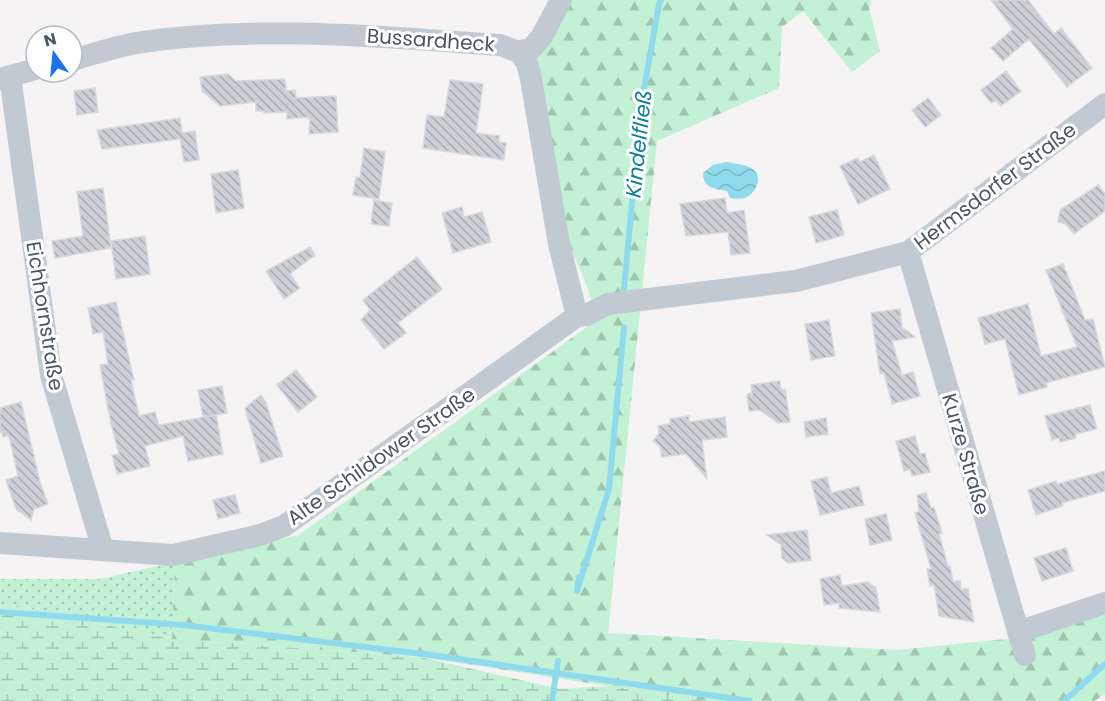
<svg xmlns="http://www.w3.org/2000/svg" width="1105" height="701" viewBox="0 0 1105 701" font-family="Poppins,sans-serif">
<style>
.grass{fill:url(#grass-dots)}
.forest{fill:url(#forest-firs)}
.wetland{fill:url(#wetland-marsh)}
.water{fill:url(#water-waves)}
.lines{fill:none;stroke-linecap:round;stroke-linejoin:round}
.stream{stroke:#90daee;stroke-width:6}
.building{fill:url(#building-back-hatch);stroke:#d7d9de;stroke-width:1.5}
.street{stroke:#c1cad2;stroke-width:22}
.labels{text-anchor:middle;stroke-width:6;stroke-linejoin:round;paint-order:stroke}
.street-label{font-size:20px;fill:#4a5661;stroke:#fff}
.water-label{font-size:21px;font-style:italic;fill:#0c7c9b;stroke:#fff}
</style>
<defs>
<pattern id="grass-dots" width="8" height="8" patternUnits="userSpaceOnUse" patternTransform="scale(1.5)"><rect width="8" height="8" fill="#c3f1d5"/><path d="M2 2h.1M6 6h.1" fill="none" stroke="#a0c6b0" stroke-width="1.8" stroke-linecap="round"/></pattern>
<pattern id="forest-firs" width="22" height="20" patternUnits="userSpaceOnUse" patternTransform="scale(1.5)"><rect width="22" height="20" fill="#c3f1d5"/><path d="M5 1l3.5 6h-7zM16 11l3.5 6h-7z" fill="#a0c6b0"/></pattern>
<pattern id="wetland-marsh" width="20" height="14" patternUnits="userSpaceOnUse" patternTransform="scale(1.5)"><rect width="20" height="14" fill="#c3f1d5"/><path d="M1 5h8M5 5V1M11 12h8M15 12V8" fill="none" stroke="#a0c6b0"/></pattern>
<pattern id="water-waves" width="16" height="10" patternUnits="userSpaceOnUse" patternTransform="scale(1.5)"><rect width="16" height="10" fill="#90daee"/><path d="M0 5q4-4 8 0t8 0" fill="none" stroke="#78b4c4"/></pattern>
<pattern id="building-back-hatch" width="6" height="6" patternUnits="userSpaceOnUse" patternTransform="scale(1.5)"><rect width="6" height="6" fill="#cdcfd5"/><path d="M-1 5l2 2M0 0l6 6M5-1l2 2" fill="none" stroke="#a8abb0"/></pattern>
</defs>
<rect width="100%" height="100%" fill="#f5f3f3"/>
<path class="grass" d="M175,562l-3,77 -155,-33 -17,-2v-25h100z"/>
<path class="forest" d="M571,0h300l-2,8 11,43 -28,21 -49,-61 -21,16 -3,61 -122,53 -49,492 289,17 119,-12 89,-27v83l-11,7h-388l-286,-44 -248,-18 3,-77 124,-27 299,-216 -13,-38 -16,-36 -33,-188z"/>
<path class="wetland" d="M0,604l17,2 155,33 248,18 140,32 50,-3 96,15h-706z"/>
<path class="water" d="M726,162c8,2 21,2 28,8 9,9 1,24 -9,28 -5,1 -10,1 -15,0l-3,-7c-12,-2 -24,-3 -24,-18l10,-8z"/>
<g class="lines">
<path class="stream" d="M624,289l17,-183 18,-102 2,-4
M579,577l-2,14 32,-102 15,-162
M0,612l183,13 248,30 319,46
M552,701l6,-40
M1064,701l41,-37"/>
</g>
<path class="building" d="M991,0h37l26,34 7,-6 31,40 -25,19 -38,-48 -26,22 -12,-13 22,-19z
M1006,71l15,20 -20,15 -5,-6 -5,3 -10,-13z
M228,74l8,7 49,-2 1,12 9,-1 1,8 40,-2 2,36 -29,2 1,-15h-2v-2l-21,2v-7l-23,1v-2h-8v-9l-36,4 -18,-15 -2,-14z
M450,80l33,4 -7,49 23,3v6l7,1 -2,17 -81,-12 4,-33 17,2z
M95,88l3,24 -21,3 -3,-24z
M928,98l13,17 -16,12 -13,-17z
M180,118l2,15 13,-2 4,29 -15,2 -4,-23 -78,10 -5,-19z
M364,148l21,4 -6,47 -26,-4 3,-18 4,1z
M874,155l16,34 -32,15 -18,-38 18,-8 2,4z
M238,170l6,38 -28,5 -5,-39z
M1098,185l7,9v17l-31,23 -8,-10 -8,-2 2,-12z
M103,188l8,60 -56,10 -3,-17 31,-5 -6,-44z
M725,198l2,15 17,-3 6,43 -19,2 -3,-23 -42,4 -6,-32z
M374,200l18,3 -3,23 -18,-2z
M462,207l2,10 18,-5 9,30 -38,11 -11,-40z
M837,210l7,25 -28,8 -7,-26z
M145,236l5,38 -34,5 -5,-38z
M310,247l5,8 -25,19 10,14 -16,11 -18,-28z
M417,257l25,32 -44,34 8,10 -22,16 -23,-29 9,-10 -7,-10z
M1063,264l22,56 8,-1 12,48 -59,16 1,4 -28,8 -14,-56 -20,5 -7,-26 50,-14 13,52 36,-9 -31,-77z
M116,302l18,78h-3l8,36 16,-4 4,13 57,-10 7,39 -35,7 -5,-25 -38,10 5,20 -33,8 -5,-19 7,-1 -8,-30 -11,-59 8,-1 -5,-32 -10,2 -5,-26z
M900,309l2,18 13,10 -23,4 10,34 11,-3 7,24 -28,8 -8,-31 -4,1 -9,-61z
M829,320l6,36 -24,4 -6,-36z
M296,370l21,27 -19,15 -21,-27z
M780,381l1,9 4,-1 5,33 -12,1 -18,-13 -11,1 -2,-17 5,-1 -1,-8z
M222,386l5,27 -24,4 -5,-27z
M261,395l5,8 17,53 -22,7 -16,-55z
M21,402l19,80 8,22 -14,5 -3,11 -15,-11 -10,-29 12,-4 -9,-40 -6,1 -1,-5 -2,1v-25z
M1090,405l7,24 -22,5 1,4 -16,4 -1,-4 -7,2 -7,-24z
M689,416v6l36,-5 2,20 -25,3 5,39 -21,-25 -24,3 -2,-10 -7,-6 6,-8 -1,-7 12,-2v-5z
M826,418l2,16 -22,3 -2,-15z
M915,436l5,18 5,-1 5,19 -18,4 -2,-7 -6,2 -8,-30z
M1105,471v20l-43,12 1,3 -27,9 -8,-25 28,-9 1,3z
M827,477l4,16 28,-7 5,19 -44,10 -9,-34z
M926,493l5,15 3,-1 8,26 -3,1 9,32h2l3,15h7l1,8h7l6,33 -35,-6 -5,-31 -4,1 -3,-17h4l-16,-56 4,-2 -2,-16z
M235,495l5,18 -22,6 -5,-19z
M886,514l6,26 -22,5 -5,-26z
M807,530l4,30 -23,3 -6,-5 -1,-13 -14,-10z
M1066,548l7,23 -31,10 -8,-23z
M840,575l2,11 26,-4 8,6 4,24 -41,-4v-5l-15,2 -4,-26z"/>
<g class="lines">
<path class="street" d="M519,52l13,-4 10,-12 19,-36
M72,60c23,-6 47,-15 71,-18 119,-17 238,-5 357,3l19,7 8,11 4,16 28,165 18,72
M10,76l41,299 52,175
M0,79l36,-10
M908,252l117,403
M0,543l173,12 87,-20 24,-9 293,-210 9,-1 22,-11 188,-23 112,-29 197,-148
M1018,632l87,-29"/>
</g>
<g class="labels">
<g class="street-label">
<text transform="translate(431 40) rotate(4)" y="7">Bussardheck</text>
<text transform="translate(995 186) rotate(-37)" y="7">Hermsdorfer Straße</text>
<text transform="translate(45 316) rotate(81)" y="7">Eichhornstraße</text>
<text transform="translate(966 454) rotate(74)" y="7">Kurze Straße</text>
<text transform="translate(381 456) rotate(-35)" y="7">Alte Schildower Straße</text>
</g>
<g class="water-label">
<text transform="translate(639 144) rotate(-84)" y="7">Kindelfließ</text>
</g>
</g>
<g transform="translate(54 54) rotate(345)"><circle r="28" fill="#ffffff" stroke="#b7bbc0" stroke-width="1.5"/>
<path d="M0-4.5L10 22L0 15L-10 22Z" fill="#1a73e8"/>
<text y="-9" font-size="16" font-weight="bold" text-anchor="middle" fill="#4a5661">N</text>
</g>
</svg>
